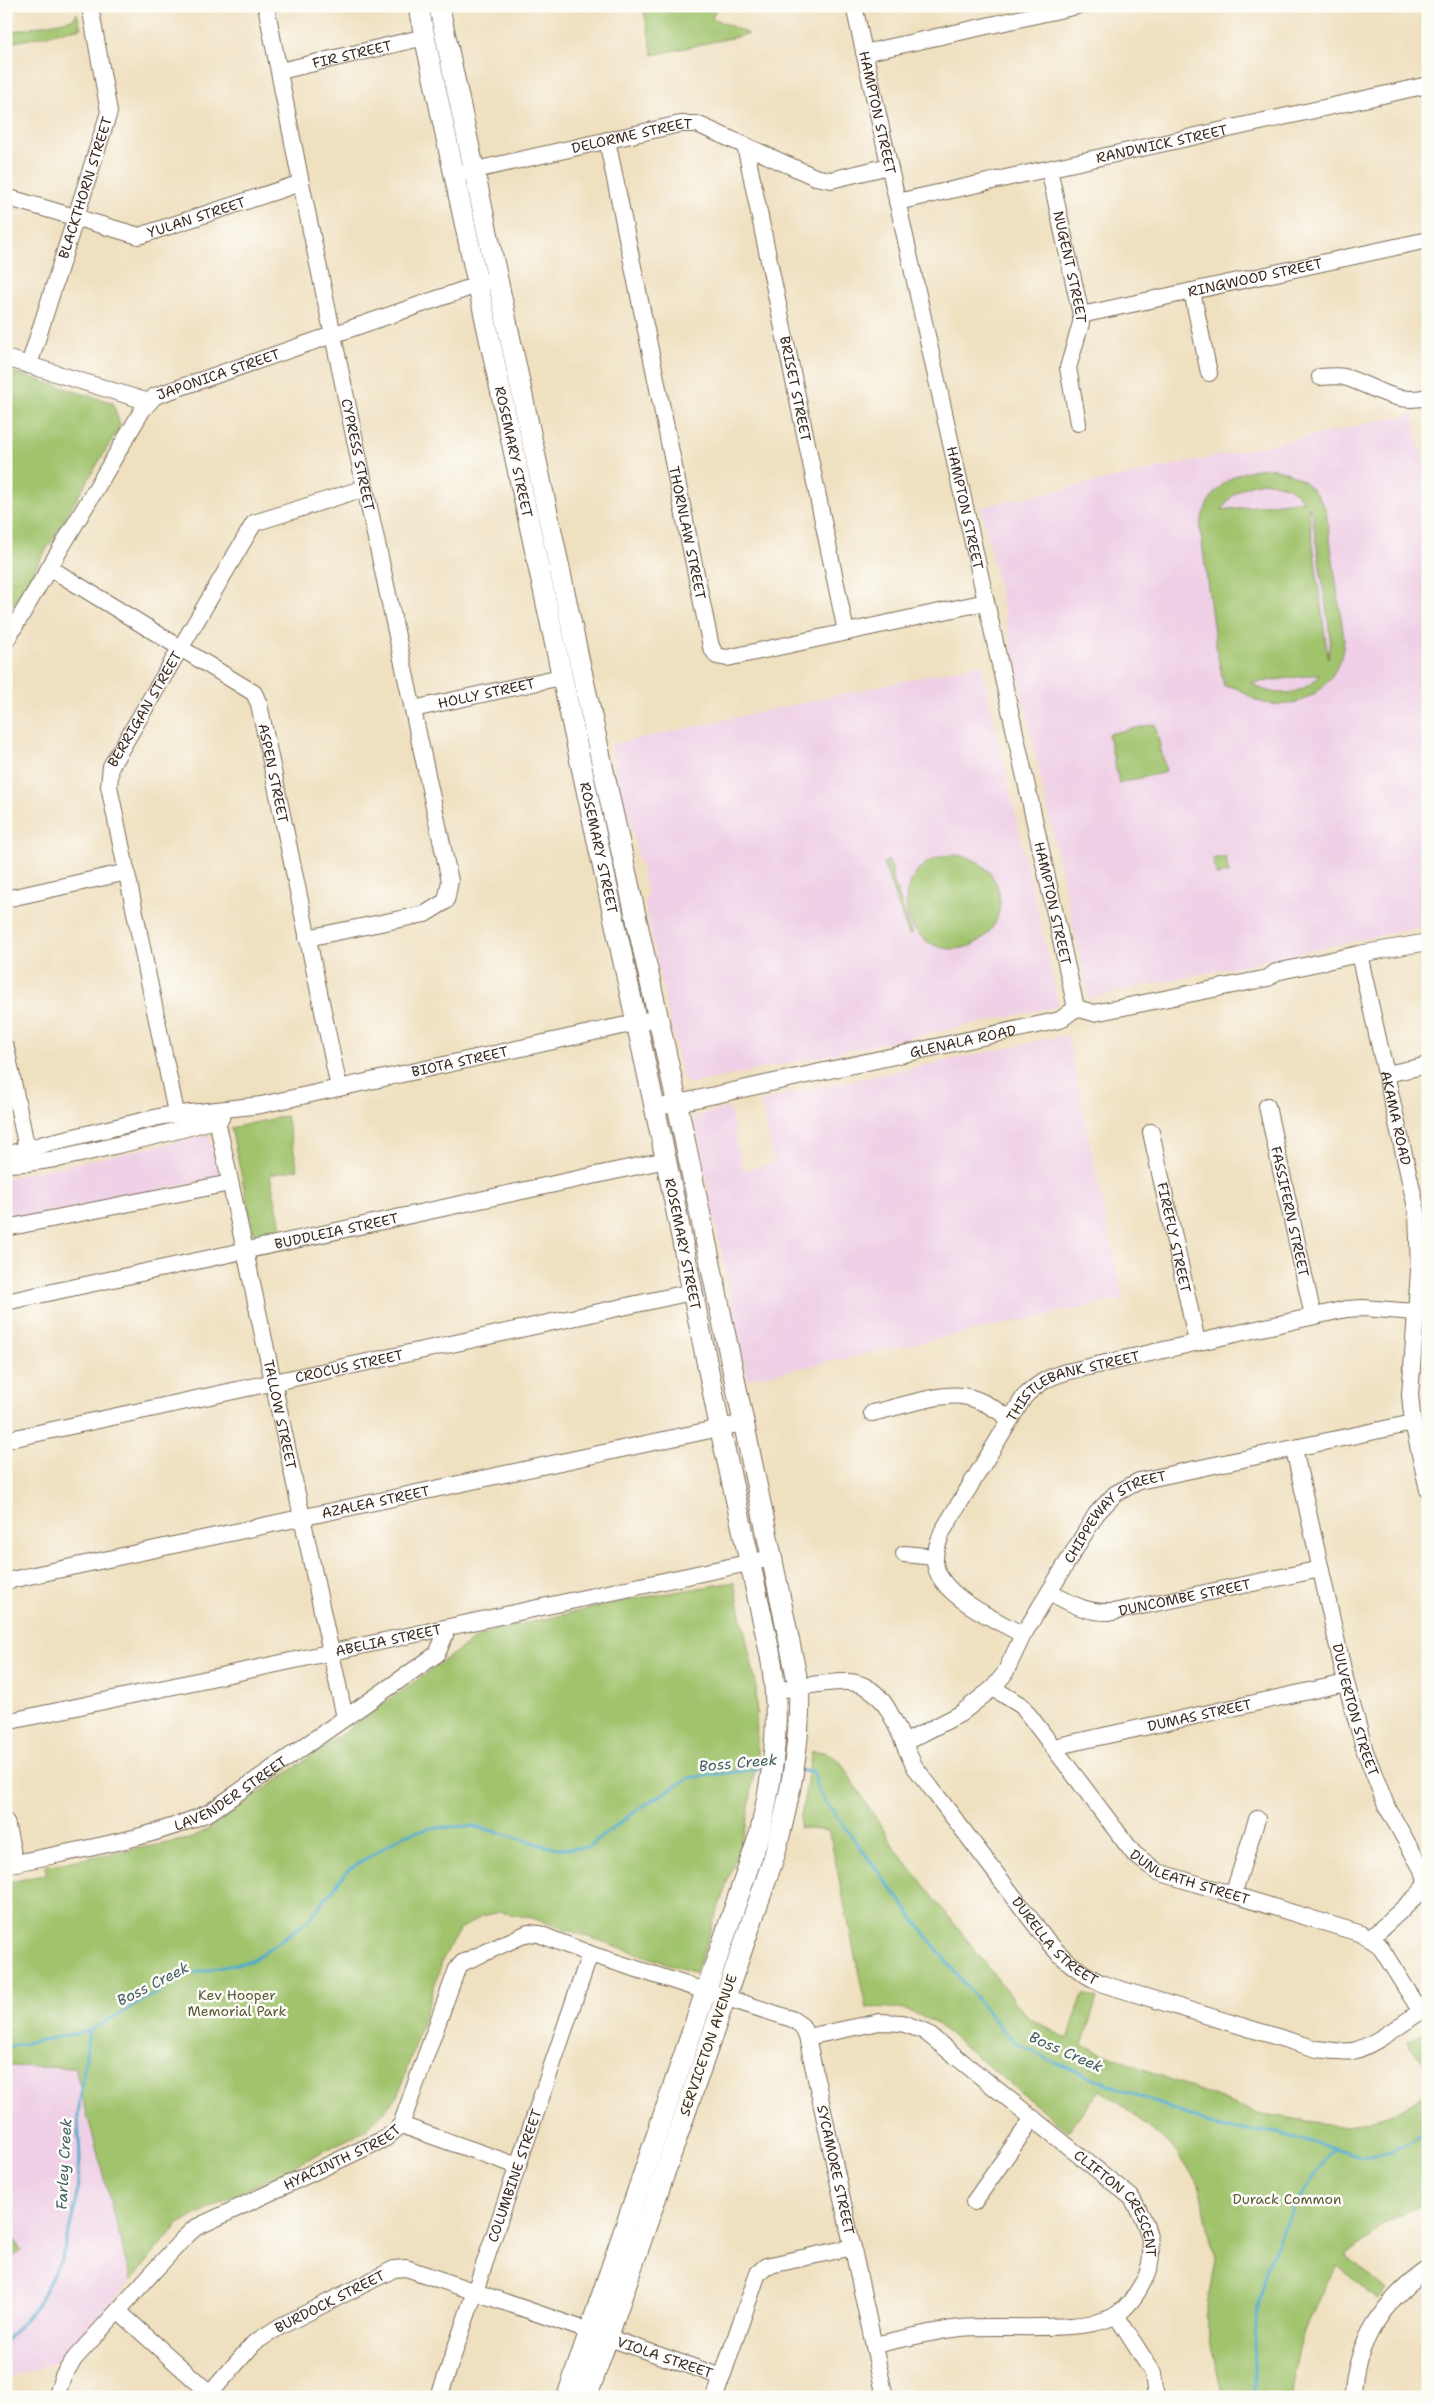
<svg xmlns="http://www.w3.org/2000/svg" width="1434" height="2403" viewBox="0 0 1434 2403" font-family="'Shantell Sans',sans-serif">
<style>
.built{fill:#efd0e6}
.green{fill:#a0c36c;stroke:#6e7645;fill-rule:evenodd}
.lines{fill:none;stroke-linecap:round;stroke-linejoin:round}
.stream{stroke:#4baaca;stroke-width:3}
.minor-casing{stroke:#7a6a57;stroke-width:18}
.major-casing{stroke:#7a6a57;stroke-width:22}
.minor{stroke:#fff;stroke-width:16}
.major{stroke:#fff;stroke-width:20}
.labels{text-anchor:middle;stroke-width:5;stroke-linejoin:round;paint-order:stroke}
.street-label{font-size:14px;fill:#3b2a1e;stroke:#fdfcf7}
.park-label{font-size:14px;fill:#595835;stroke:#fdfcf7}
.water-label{font-size:15px;font-style:italic;fill:#415d63;stroke:#fdfcf7}
</style>
<rect width="100%" height="100%" fill="#fdfcf7"/>
<filter id="ink" filterUnits="userSpaceOnUse"><feTurbulence type="fractalNoise" baseFrequency=".02" numOctaves="2"/><feDisplacementMap in="SourceGraphic" scale="10" xChannelSelector="R" yChannelSelector="G"/><feConvolveMatrix kernelMatrix="1 2 1 2 8 2 1 2 1" color-interpolation-filters="sRGB"/></filter>
<filter id="wash" filterUnits="userSpaceOnUse"><feTurbulence type="fractalNoise" baseFrequency=".0096" numOctaves="4" result="noise"/><feDisplacementMap in="SourceGraphic" scale="20" xChannelSelector="R" yChannelSelector="G"/><feGaussianBlur stdDeviation="1.12" result="paint"/><feColorMatrix in="noise" values="0 0 0 0 0 0 0 0 0 0 0 0 0 0 0 0 0 1.4 0 .05"/><feComposite in="paint" operator="in"/></filter>
<g filter="url(#wash)">
<rect width="100%" height="100%" fill="#efe0c0"/>
<path class="built" d="M1413,414l15,67v444l-339,73 -108,-491z
M981,664l78,342 -369,78 -8,-6 -37,-172 2,-15 -21,-84 -5,-10 -11,-52z
M1067,1035l56,264 -375,80 -55,-262 36,-10 14,63 31,-7 -13,-63z
M209,1135l10,42 -213,45v-44z
M6,2066l69,2 56,213 -75,81 -50,17z"/>
<path class="green" d="M643,6h64l9,3 -4,9 37,16 -96,21z
M77,13l4,15 -75,16v-11l67,-14z
M6,370l107,33 7,23 -114,191z
M1270,468c26,4 45,18 56,43l18,128c-2,43 -42,77 -86,62 -12,-5 -20,-16 -34,-15l-8,-39 -16,-119c5,-36 32,-60 70,-60zM1270,482l18,5 16,13 -82,10c10,-19 27,-28 48,-28zM1308,506l4,7 18,121 -2,25zM1320,674c-15,22 -48,25 -68,9z
M1155,724l5,22 -1,4h2l5,22 -47,11 -5,-23 2,-3h-3l-5,-23z
M906 902a47 47 0 1 1 94 0a47 47 0 1 1-94 0Z
M1225,856l4,17 -13,2 -3,-16z
M889,861l4,12 -2,1 21,60 -3,1 -26,-72z
M286,1116l12,53 -28,6 12,56 -27,6 -24,-109z
M734,1582l22,102 1,70 -11,73 -50,146 -164,-55 -32,-6 -18,4 -23,14 -16,29 -45,137 -32,34 -188,94 -47,57 -56,-213 -69,-2v-183l41,-9 -2,-8 144,-27 23,-12 244,-175 19,-13 21,-9 137,-31z
M812,1751l12,1 15,8 56,88 133,170 40,21 15,-45 14,4 -15,47 175,68 89,14 50,-15 32,-19v107l-47,27 -35,28 40,35 -8,10 -41,-34c-28,48 -40,75 -46,131h-68l-18,-78 10,-60 -16,-74 -23,-34 -49,-42 -27,-19 -32,41 -130,-106c-26,-15 -42,-19 -72,-17l-37,-177 -30,-3z
M1428,2028v43l-20,-30z
M6,2227l16,24 -16,10z"/>
<g class="lines">
<path class="stream" d="M801,1771h12l6,22 123,163 61,75 15,13 35,18 157,62 15,4 53,5 79,23c28,2 48,-11 71,-26
M6,2047l83,-16 101,-57 61,-13 57,-40 40,-51 56,-35 28,-7 38,-2 28,6 47,14 21,3 22,-2 52,-39 49,-30 76,-10
M6,2341l31,-36 25,-48 14,-53 4,-45 -2,-44 11,-84
M1254,2397c0,-53 0,-106 23,-155 14,-32 36,-63 55,-93"/>
</g>
</g>
<g filter="url(#ink)">
<g class="lines">
<defs>
<g id="minor">
<path id="s1" d="M266,6l35,177 64,305 85,393 -4,20 -21,13 -118,24"/>
<path id="s2" d="M854,6l222,1002"/>
<path d="M864,53l213,-47"/>
<path id="s3" d="M280,71l145,-34"/>
<path id="s4" d="M607,140l104,507 6,9 10,2 259,-56"/>
<path id="s5" d="M745,145l101,487"/>
<path id="s6" d="M1049,169l32,146v8l-13,45 10,55"/>
<path id="s7" d="M462,173l218,-49h17l118,53 16,3 58,-14"/>
<path id="s8" d="M6,197l133,39 162,-53"/>
<path id="s9" d="M897,202l531,-117"/>
<path d="M1192,291l17,82"/>
<path id="s10" d="M1081,315l347,-75"/>
<path d="M6,358l143,44"/>
<path id="s11" d="M29,365l80,-253 -19,-106"/>
<path d="M1320,377c8,0 17,-2 24,0 31,9 49,28 84,20"/>
<path id="s12" d="M50,568l204,125 5,11 80,384"/>
<path id="s13" d="M6,641l137,-232 12,-13 334,-115"/>
<path id="s14" d="M413,709l148,-32"/>
<path d="M6,899l121,-27"/>
<path id="s15" d="M1359,954l58,258 2,59 -9,124 3,28 15,67"/>
<path d="M6,1048l23,111"/>
<path d="M1387,1074l41,-9"/>
<path id="s16" d="M1267,1106l46,210"/>
<path id="s17" d="M655,1108l405,-88 16,-12 18,5 174,-35 8,-6 83,-18 69,-12"/>
<path id="s18" d="M213,1112l4,8 128,598"/>
<path id="s19" d="M176,1113l-67,-327 2,-20 143,-243 111,-35"/>
<path id="s20" d="M1151,1132l46,210"/>
<path id="s21" d="M6,1155l42,-12 115,-27 98,-11 397,-87"/>
<path d="M6,1164c34,0 66,-8 99,-16 39,-9 78,-18 116,-30"/>
<path d="M6,1228l224,-45"/>
<path id="s22" d="M6,1302l660,-142"/>
<path d="M872,1413c23,-5 67,-20 90,-17 18,2 34,14 49,23"/>
<path id="s23" d="M6,1440l686,-148"/>
<path id="s24" d="M1294,1449l52,234 19,68 21,54 39,70v9l-5,9 -49,45"/>
<path d="M904,1554l31,3"/>
<path id="s25" d="M6,1581l737,-158"/>
<path id="s26" d="M1051,1593c23,12 35,20 62,19l208,-43"/>
<path id="s27" d="M1023,1635c-26,-15 -85,-39 -88,-73 -1,-11 4,-20 7,-30l82,-135c13,-13 24,-20 42,-25l280,-63 17,-1 52,4"/>
<path id="s28" d="M993,1688l29,18 112,148 24,18 204,62 17,11 42,67"/>
<path id="s29" d="M776,1690c23,-2 48,-9 72,-8 42,2 50,56 67,85 5,7 11,14 16,21l118,155c16,18 32,31 54,41l214,65c12,1 24,4 36,2 23,-6 53,-31 75,-44"/>
<path id="s30" d="M6,1722l765,-164"/>
<path id="s31" d="M904,1743l56,-29 33,-26 12,-15 18,-38 74,-122 18,-19 24,-13 274,-58"/>
<path id="s32" d="M1053,1747l293,-64"/>
<path d="M6,1822l9,41"/>
<path id="s33" d="M6,1865c69,-15 140,-24 204,-53l227,-158 8,-19v-7"/>
<path d="M1233,1895l24,-76"/>
<path id="s34" d="M807,2037l73,-15 22,1 22,8 207,166c15,23 27,53 15,79 -7,15 -16,30 -30,39 -30,19 -117,9 -155,13 -29,3 -58,11 -87,17"/>
<path d="M401,2125l117,41"/>
<path d="M974,2202l59,-84"/>
<path d="M119,2312l95,85"/>
<path d="M1116,2315l37,58 3,24"/>
<path id="s35" d="M56,2397l7,-21 12,-18 108,-119 12,-11 191,-90 15,-13 56,-156 5,-6 66,-30 11,1 51,20 202,65 10,7 5,11 78,360"/>
<path id="s36" d="M207,2397l47,-54 25,-16 115,-58 12,-1 316,109"/>
<path id="s37" d="M439,2397l151,-443"/>
<path d="M715,2397l43,-124 8,-7 87,-19"/>
<path d="M1353,2397c1,-54 32,-98 75,-128"/>
</g>
<g id="major">
<path id="s38" d="M418,6l248,1154 54,268 50,225c12,66 4,116 -10,180l-193,564"/>
<path d="M439,6l139,649 99,448 122,585c2,57 -10,114 -25,169l-187,540"/>
</g>
</defs>
<use href="#minor" class="minor-casing"/>
<use href="#major" class="major-casing"/>
<use href="#minor" class="minor"/>
<use href="#major" class="major"/>
</g>
</g>
<g class="labels">
<g class="street-label">
<text dy="5" stroke="none"><textPath href="#s3" startOffset="74">FIR STREET</textPath></text>
<text dy="5" stroke="none"><textPath href="#s2" startOffset="109">HAMPTON STREET</textPath></text>
<text dy="5" stroke="none"><textPath href="#s7" startOffset="174">DELORME STREET</textPath></text>
<text dy="5" stroke="none"><textPath href="#s9" startOffset="271">RANDWICK STREET</textPath></text>
<text dy="5" stroke="none"><textPath href="#s11" startOffset="186">BLACKTHORN STREET</textPath></text>
<text dy="5" stroke="none"><textPath href="#s8" startOffset="199">YULAN STREET</textPath></text>
<text dy="5" stroke="none"><textPath href="#s6" startOffset="100">NUGENT STREET</textPath></text>
<text dy="5" stroke="none"><textPath href="#s10" startOffset="178">RINGWOOD STREET</textPath></text>
<text dy="5" stroke="none"><textPath href="#s13" startOffset="354">JAPONICA STREET</textPath></text>
<text dy="5" stroke="none"><textPath href="#s5" startOffset="249">BRISET STREET</textPath></text>
<text dy="5" stroke="none"><textPath href="#s38" startOffset="456">ROSEMARY STREET</textPath></text>
<text dy="5" stroke="none"><textPath href="#s1" startOffset="458">CYPRESS STREET</textPath></text>
<text dy="5" stroke="none"><textPath href="#s2" startOffset="514">HAMPTON STREET</textPath></text>
<text dy="5" stroke="none"><textPath href="#s4" startOffset="401">THORNLAW STREET</textPath></text>
<text dy="5" stroke="none"><textPath href="#s14" startOffset="75">HOLLY STREET</textPath></text>
<text dy="5" stroke="none"><textPath href="#s19" startOffset="420">BERRIGAN STREET</textPath></text>
<text dy="5" stroke="none"><textPath href="#s12" startOffset="322">ASPEN STREET</textPath></text>
<text dy="5" stroke="none"><textPath href="#s38" startOffset="861">ROSEMARY STREET</textPath></text>
<text dy="5" stroke="none"><textPath href="#s2" startOffset="919">HAMPTON STREET</textPath></text>
<text dy="5" stroke="none"><textPath href="#s17" startOffset="315">GLENALA ROAD</textPath></text>
<text dy="5" stroke="none"><textPath href="#s21" startOffset="464">BIOTA STREET</textPath></text>
<text dy="5" stroke="none"><textPath href="#s15" startOffset="168">AKAMA ROAD</textPath></text>
<text dy="5" stroke="none"><textPath href="#s16" startOffset="108">FASSIFERN STREET</textPath></text>
<text dy="5" stroke="none"><textPath href="#s22" startOffset="338">BUDDLEIA STREET</textPath></text>
<text dy="5" stroke="none"><textPath href="#s20" startOffset="108">FIREFLY STREET</textPath></text>
<text dy="5" stroke="none"><textPath href="#s38" startOffset="1266">ROSEMARY STREET</textPath></text>
<text dy="5" stroke="none"><textPath href="#s23" startOffset="351">CROCUS STREET</textPath></text>
<text dy="5" stroke="none"><textPath href="#s27" startOffset="356">THISTLEBANK STREET</textPath></text>
<text dy="5" stroke="none"><textPath href="#s18" startOffset="310">TALLOW STREET</textPath></text>
<text dy="5" stroke="none"><textPath href="#s25" startOffset="378">AZALEA STREET</textPath></text>
<text dy="5" stroke="none"><textPath href="#s31" startOffset="321">CHIPPEWAY STREET</textPath></text>
<text dy="5" stroke="none"><textPath href="#s26" startOffset="139">DUNCOMBE STREET</textPath></text>
<text dy="5" stroke="none"><textPath href="#s30" startOffset="391">ABELIA STREET</textPath></text>
<text dy="5" stroke="none"><textPath href="#s24" startOffset="268">DULVERTON STREET</textPath></text>
<text dy="5" stroke="none"><textPath href="#s32" startOffset="150">DUMAS STREET</textPath></text>
<text dy="5" stroke="none"><textPath href="#s33" startOffset="238">LAVENDER STREET</textPath></text>
<text dy="5" stroke="none"><textPath href="#s28" startOffset="281">DUNLEATH STREET</textPath></text>
<text dy="5" stroke="none"><textPath href="#s29" startOffset="411">DURELLA STREET</textPath></text>
<text transform="translate(708 2045) rotate(-71)" y="5">SERVICETON AVENUE</text>
<text dy="5" stroke="none"><textPath href="#s35" startOffset="384">HYACINTH STREET</textPath></text>
<text dy="5" stroke="none"><textPath href="#s35" startOffset="1136">SYCAMORE STREET</textPath></text>
<text dy="5" stroke="none"><textPath href="#s37" startOffset="234">COLUMBINE STREET</textPath></text>
<text dy="5" stroke="none"><textPath href="#s34" startOffset="382">CLIFTON CRESCENT</textPath></text>
<text dy="5" stroke="none"><textPath href="#s36" startOffset="158">BURDOCK STREET</textPath></text>
<text dy="5" stroke="none"><textPath href="#s36" startOffset="516">VIOLA STREET</textPath></text>
</g>
<g class="park-label">
<text x="237" y="2000">Kev Hooper<tspan x="237" dy="16">Memorial Park</tspan></text>
<text x="1287" y="2204">Durack Common</text>
</g>
<g class="water-label">
<text transform="translate(738 1763) rotate(-5)" y="5">Boss Creek</text>
<text transform="translate(153 1984) rotate(-27)" y="5">Boss Creek</text>
<text transform="translate(1066 2052) rotate(24)" y="5">Boss Creek</text>
<text transform="translate(64 2164) rotate(-87)" y="5">Farley Creek</text>
</g>
</g>
<rect width="1434" height="2403" fill="none" stroke="#fdfcf7" stroke-width="25"/>
</svg>
